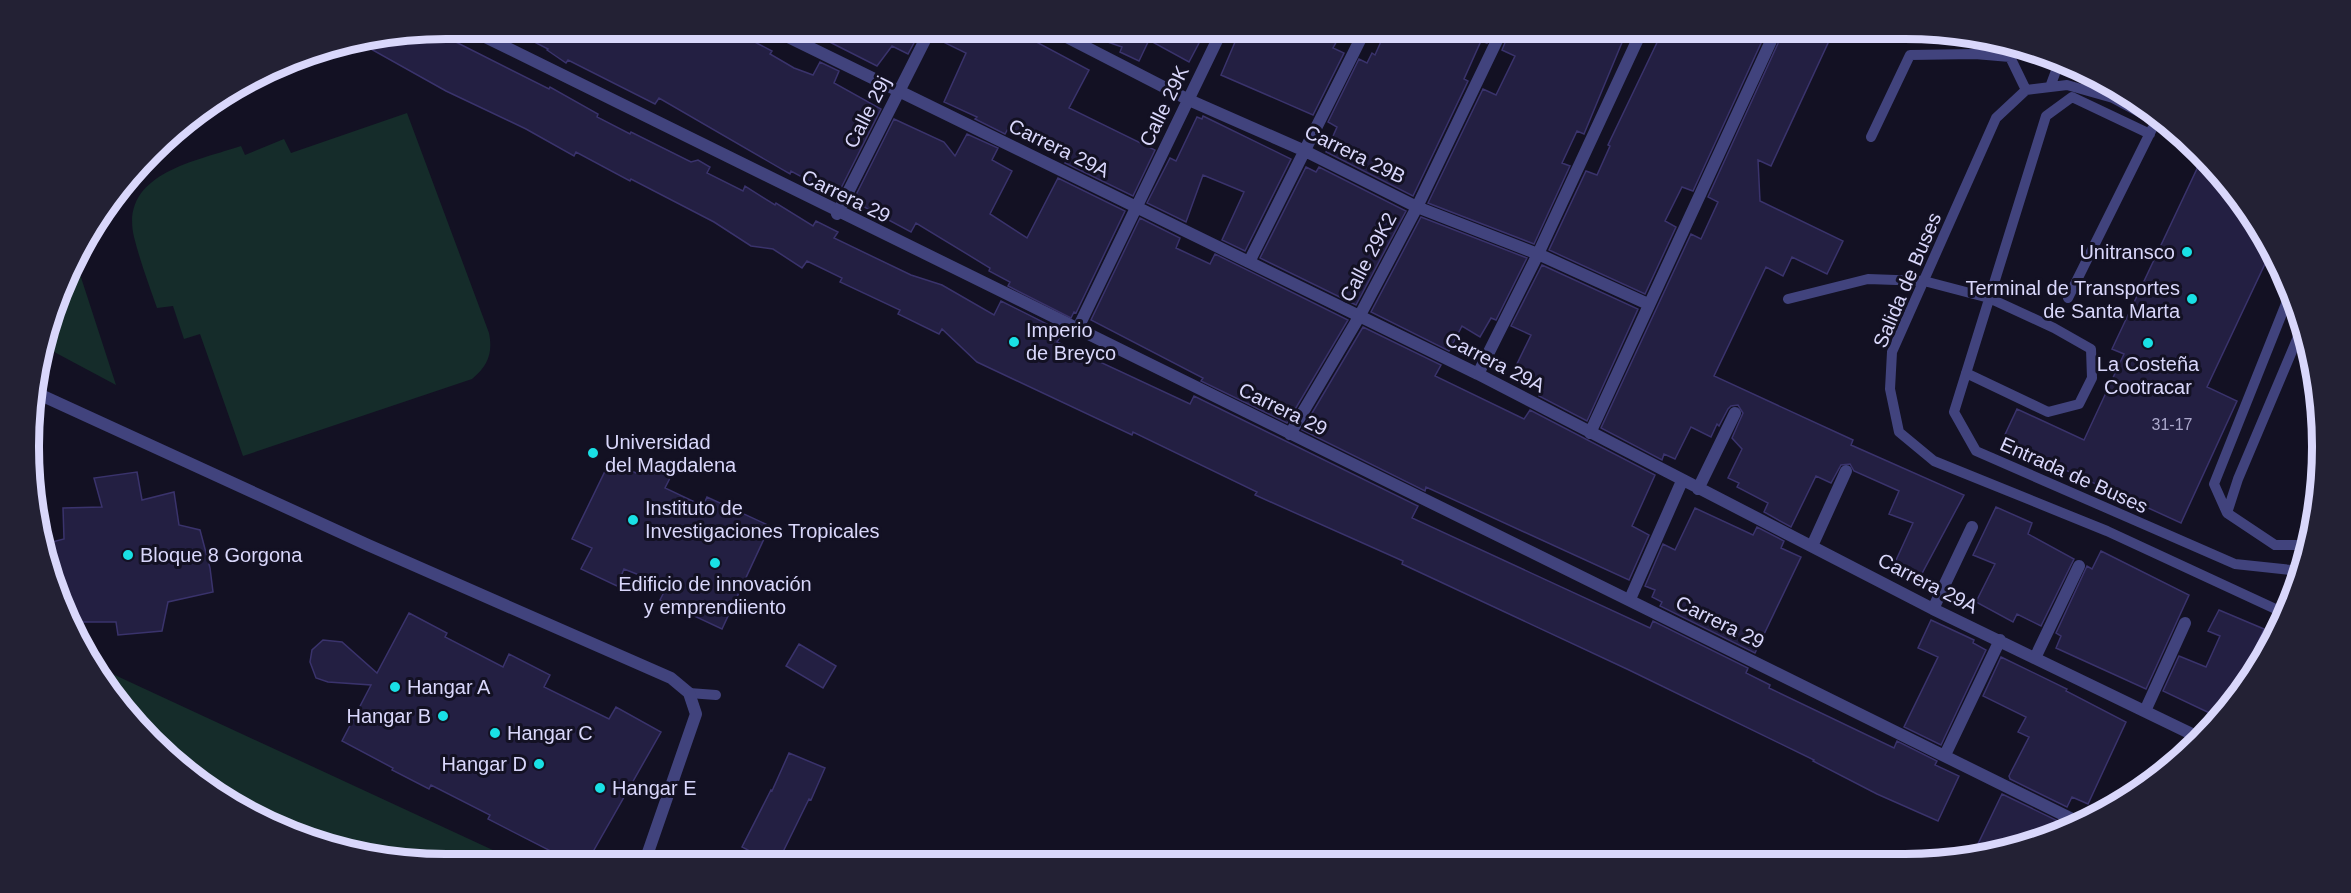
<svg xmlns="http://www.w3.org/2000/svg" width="2351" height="893" viewBox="0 0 2351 893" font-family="Arial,sans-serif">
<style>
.green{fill:#152c2a}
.building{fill:#231f42;stroke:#3a336c;stroke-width:1.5}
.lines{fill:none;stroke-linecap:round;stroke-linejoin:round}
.lane{stroke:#41437d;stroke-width:10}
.street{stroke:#41437d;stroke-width:12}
.poi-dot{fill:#19e0e5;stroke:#131123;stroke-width:2}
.labels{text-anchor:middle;stroke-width:6;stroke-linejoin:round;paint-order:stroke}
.number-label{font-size:16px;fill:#aca9cd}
.street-label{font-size:20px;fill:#d9d7fb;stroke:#131123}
.poi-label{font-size:20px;fill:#d9d7fb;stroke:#131123;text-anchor:start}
.rim{fill:none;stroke:#d9d7fb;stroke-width:8}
</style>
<rect width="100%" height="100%" fill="#131123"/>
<path class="green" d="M407,113l82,220c4,20 -1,33 -17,46l-229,77 -43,-122 -16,5 -11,-33 -16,2c-8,-23 -17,-47 -23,-71 -15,-64 63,-76 107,-91l4,9 39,-16 7,14z
M75,259l41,126 -73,-39 8,-34z
M91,664l432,200h-77l-108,-14 -77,-29 -69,-43 -93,-100z"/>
<path class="building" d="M507,28h221l44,23 -2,3 24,14 19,7 7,-13 19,9 -5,12 47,26 -44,87 -46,-25 -1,3 -131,-76 -4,6 -87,-44 -2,3 -19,-13 1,-1z
M802,28h120l-14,26 -16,-8 -15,20z
M939,28h71l79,42 -20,38 86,42 -22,46 -68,-33 4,-6 -60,-30 -4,7 -30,-15 2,-2 -33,-15 22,-49 -31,-15z
M1076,28h96l27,15 -10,19 -40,-22 -10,21 -19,-9 2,-5 -46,-16z
M1241,28h103l-11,20 11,5 -31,62 -92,-40z
M1387,28h107l-7,15 -6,-2 -17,38 4,2 -55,115 -87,-44 11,-25 -9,-5 31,-63 8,4 5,-10 3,2z
M1511,28h117l-44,106 -7,-3 -15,32 8,3 -36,78 -106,-41 55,-114 13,6 19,-39 -13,-6z
M1664,28h104l-75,163 -11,-4 -17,34 11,6 -31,67 -96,-44 37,-79 11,4 13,-29 -2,-1z
M1785,28h50l-64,138 -13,-6 2,41 83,40 -16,33 -35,-17 -9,19 -17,-9 -52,109 139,64 -2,5 113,50 -45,84 -27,-10 21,-46 -24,-9 10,-23 -45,-20 -4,-7 -9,1 -10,18 -15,-7 -25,51 -27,-15 4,-9 -31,-16 2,-4 -11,-5 14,-29 -10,-11 11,-25 -5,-8 -7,1 -3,3 -9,17 -2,-2 -6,13 -20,-10 -16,32 -11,-5 -2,6 -61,-32 90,-194 10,5 17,-37 -10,-5z
M434,31l115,58 1,-2 48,27 -1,3 33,17 1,-2 60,30 7,-2 12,7 -3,6 36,18 2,-5 30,19 1,-2 37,23 3,-5 22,11 -4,6 77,37 31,10 52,30 7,-14 62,31 -6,10 133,62 4,-8 224,110 -6,12 238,110 3,-7 95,47 -2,5 24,12 -1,3 125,60 3,-7 40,20 -2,4 24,11 -21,45 -61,-27 -64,-33 1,-1 -185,-90 -227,-106 1,-3 -148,-66 2,-3 -124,-60 -1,3 -155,-73 -35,-33 -3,5 -41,-20 2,-4 -60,-28 2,-4 -35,-17 -5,7 -29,-19 -22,-3 -37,-24 -83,-43 -1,2 -54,-29 -2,4 -48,-27 -80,-38 -86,-48z
M1203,116l88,43 -46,92 -23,-11 22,-48 -41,-17 -17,47 -39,-19 23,-45 6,3 21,-44 5,2z
M894,119l50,23 11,14 12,-22 31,14 -6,12 20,11 -22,43 37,24 31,-60 67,33 -49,102 -2,-1 -3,6 -63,-32 2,-4 -21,-11 1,-3 -74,-45 -5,9 -58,-31z
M2203,156l16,15 48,67 5,11 -65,138 30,14 -56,122 -179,-82 15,-32 67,31 40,-86 -12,-5z
M1306,167l10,5 3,-5 87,44 -50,94 -96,-47z
M1421,217l106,41 -31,62 -5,-2 -11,19 -18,-11 -13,25 -78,-39z
M1140,218l40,20 -4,10 34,16 5,-10 133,66 -61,103 -86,-42 2,-3 -112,-58z
M1542,265l96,44 -51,112 -48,-25 4,-6 -21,-10 5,-9 -11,-5 15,-31 -20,-9z
M1363,327l78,38 -6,11 89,43 6,-9 125,65 -23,51 17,9 -20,45 -203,-93 -1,4 -123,-61z
M648,462l24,12 -7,14 38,18 4,-9 63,29 -48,103 -62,-29 7,-14 -43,-17 -7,17 -36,-17 11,-21 -20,-9 37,-76 30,11z
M137,472l5,28 32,-8 5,33 21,5 10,38 3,24 -45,10 -6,29 -44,4 -2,-13h-47l-9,-15 -9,-31 -3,-33 16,-4 -1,-31 39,-1 -8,-29z
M1996,507l36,16 -4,11 46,25 -33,67 -24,-12 -4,8 -37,-20 19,-38 -22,-9z
M1695,508l58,27 4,-8 27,14 -3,7 20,9 -46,96 -95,-47 2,-4 -10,-5 3,-7 -10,-4 18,-42 12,6z
M2101,551l88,44 -43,94 -90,-41 5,-12 -5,-3 31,-67 5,3z
M2219,610l45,19 -8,18 9,4 -13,27 -34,39 -55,-26 16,-35 27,11 14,-31 -12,-5z
M409,613l38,20 -2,4 58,30 6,-13 41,21 -6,12 65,32 7,-12 45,25 -75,132h-10l-88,-45 2,-4 -59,-30 -2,4 -37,-19 1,-2 -51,-27 29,-56 -43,-3 -12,-4 -6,-16 2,-12 11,-10 19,2 35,31z
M1931,620l43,20 -1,3 13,7 -45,95 -37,-18 34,-70 -20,-9z
M799,644l37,22 -13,22 -37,-22z
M2001,657l66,32 -1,2 60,31 -38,82 -16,-7 -5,10 -57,-28 -1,-3 20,-39 -11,-5 8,-15 -43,-21z
M789,753l36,15 -14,32 -2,-1 -32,65h-36l7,-14 -6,-3 29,-57 1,1z
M2002,794l58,28 -5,10 -66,20 -12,-6z"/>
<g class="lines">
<path class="lane" d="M2015,43l-5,14 16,33
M2050,87l10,-27
M2156,121l-43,-23 -46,-13 -41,5 -30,28 -104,234 -2,37 9,43 35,29 173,70 175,81
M2150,134l-78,-37 -26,19 -92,296 22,39 259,113 66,7
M1871,137l39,-82 65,-1 35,3
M2068,298l84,-169
M1788,299l80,-20 56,2 65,17 65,30 37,21 1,29 -13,26 -31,8 -82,-39
M2303,325l-65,154 -11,34 48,32h35
M2227,513l-13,-29 77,-193
M689,693l27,2"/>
<path class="street" d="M467,28c537,269 1078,528 1615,796
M770,28l708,346 455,235 267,129
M1049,28l140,72 116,51 112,56 121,47 110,50
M837,214l94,-186
M1249,262l117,-234
M1077,330l146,-302
M1478,374l60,-120 105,-226
M32,391l336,154 303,133 18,15 7,21 -52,150
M1590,433l187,-405
M1290,434l69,-117 58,-110 86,-179
M1698,489l37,-76
M1812,546l34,-75
M1630,599l52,-118
M1933,609l39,-82
M2035,658l44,-92
M2145,711l40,-88
M1945,755l55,-115"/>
</g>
<g class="poi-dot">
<circle cx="2187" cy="252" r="6"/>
<circle cx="2192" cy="299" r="6"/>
<circle cx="1014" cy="342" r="6"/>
<circle cx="2148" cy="343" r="6"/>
<circle cx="593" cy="453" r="6"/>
<circle cx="633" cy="520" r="6"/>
<circle cx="128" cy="555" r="6"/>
<circle cx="715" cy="563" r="6"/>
<circle cx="395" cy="687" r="6"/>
<circle cx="443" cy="716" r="6"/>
<circle cx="495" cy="733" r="6"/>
<circle cx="539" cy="764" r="6"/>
<circle cx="600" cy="788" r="6"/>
</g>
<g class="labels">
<g class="number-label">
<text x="2172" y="430">31-17</text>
</g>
<g class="street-label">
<text transform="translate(1164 106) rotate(-64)" y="7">Calle 29K</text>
<text transform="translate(867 112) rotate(-63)" y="7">Calle 29j</text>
<text transform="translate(1059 148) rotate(26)" y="7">Carrera 29A</text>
<text transform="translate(1355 154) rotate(26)" y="7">Carrera 29B</text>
<text transform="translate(846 196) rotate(26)" y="7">Carrera 29</text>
<text transform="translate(1368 257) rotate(-62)" y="7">Calle 29K2</text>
<text transform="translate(1907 280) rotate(-67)" y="7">Salida de Buses</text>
<text transform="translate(1495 362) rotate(27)" y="7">Carrera 29A</text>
<text transform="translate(1283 409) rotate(26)" y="7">Carrera 29</text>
<text transform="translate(2074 475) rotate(24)" y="7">Entrada de Buses</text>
<text transform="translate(1928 583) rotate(27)" y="7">Carrera 29A</text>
<text transform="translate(1720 622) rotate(26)" y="7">Carrera 29</text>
</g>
<g class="poi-label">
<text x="2175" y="259" text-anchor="end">Unitransco</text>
<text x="2180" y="295" text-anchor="end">Terminal de Transportes<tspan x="2180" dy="23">de Santa Marta</tspan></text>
<text x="1026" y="337">Imperio<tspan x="1026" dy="23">de Breyco</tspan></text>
<text x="2148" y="371" text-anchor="middle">La Costeña<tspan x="2148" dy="23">Cootracar</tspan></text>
<text x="605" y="449">Universidad<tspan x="605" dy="23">del Magdalena</tspan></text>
<text x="645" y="515">Instituto de<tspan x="645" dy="23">Investigaciones Tropicales</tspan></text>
<text x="140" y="562">Bloque 8 Gorgona</text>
<text x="715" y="591" text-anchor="middle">Edificio de innovación<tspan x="715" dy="23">y emprendiiento</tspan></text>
<text x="407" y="694">Hangar A</text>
<text x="431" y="723" text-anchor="end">Hangar B</text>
<text x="507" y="740">Hangar C</text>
<text x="527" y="771" text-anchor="end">Hangar D</text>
<text x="612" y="795">Hangar E</text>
</g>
</g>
<path d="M0 0H2351V893H0ZM446 39H1905A407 407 0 0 1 2312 446V447A407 407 0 0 1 1905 854H446A407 407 0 0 1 39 447V446A407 407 0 0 1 446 39Z" fill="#232134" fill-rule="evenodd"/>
<path class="rim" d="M446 39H1905A407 407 0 0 1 2312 446V447A407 407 0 0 1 1905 854H446A407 407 0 0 1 39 447V446A407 407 0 0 1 446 39Z"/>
</svg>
